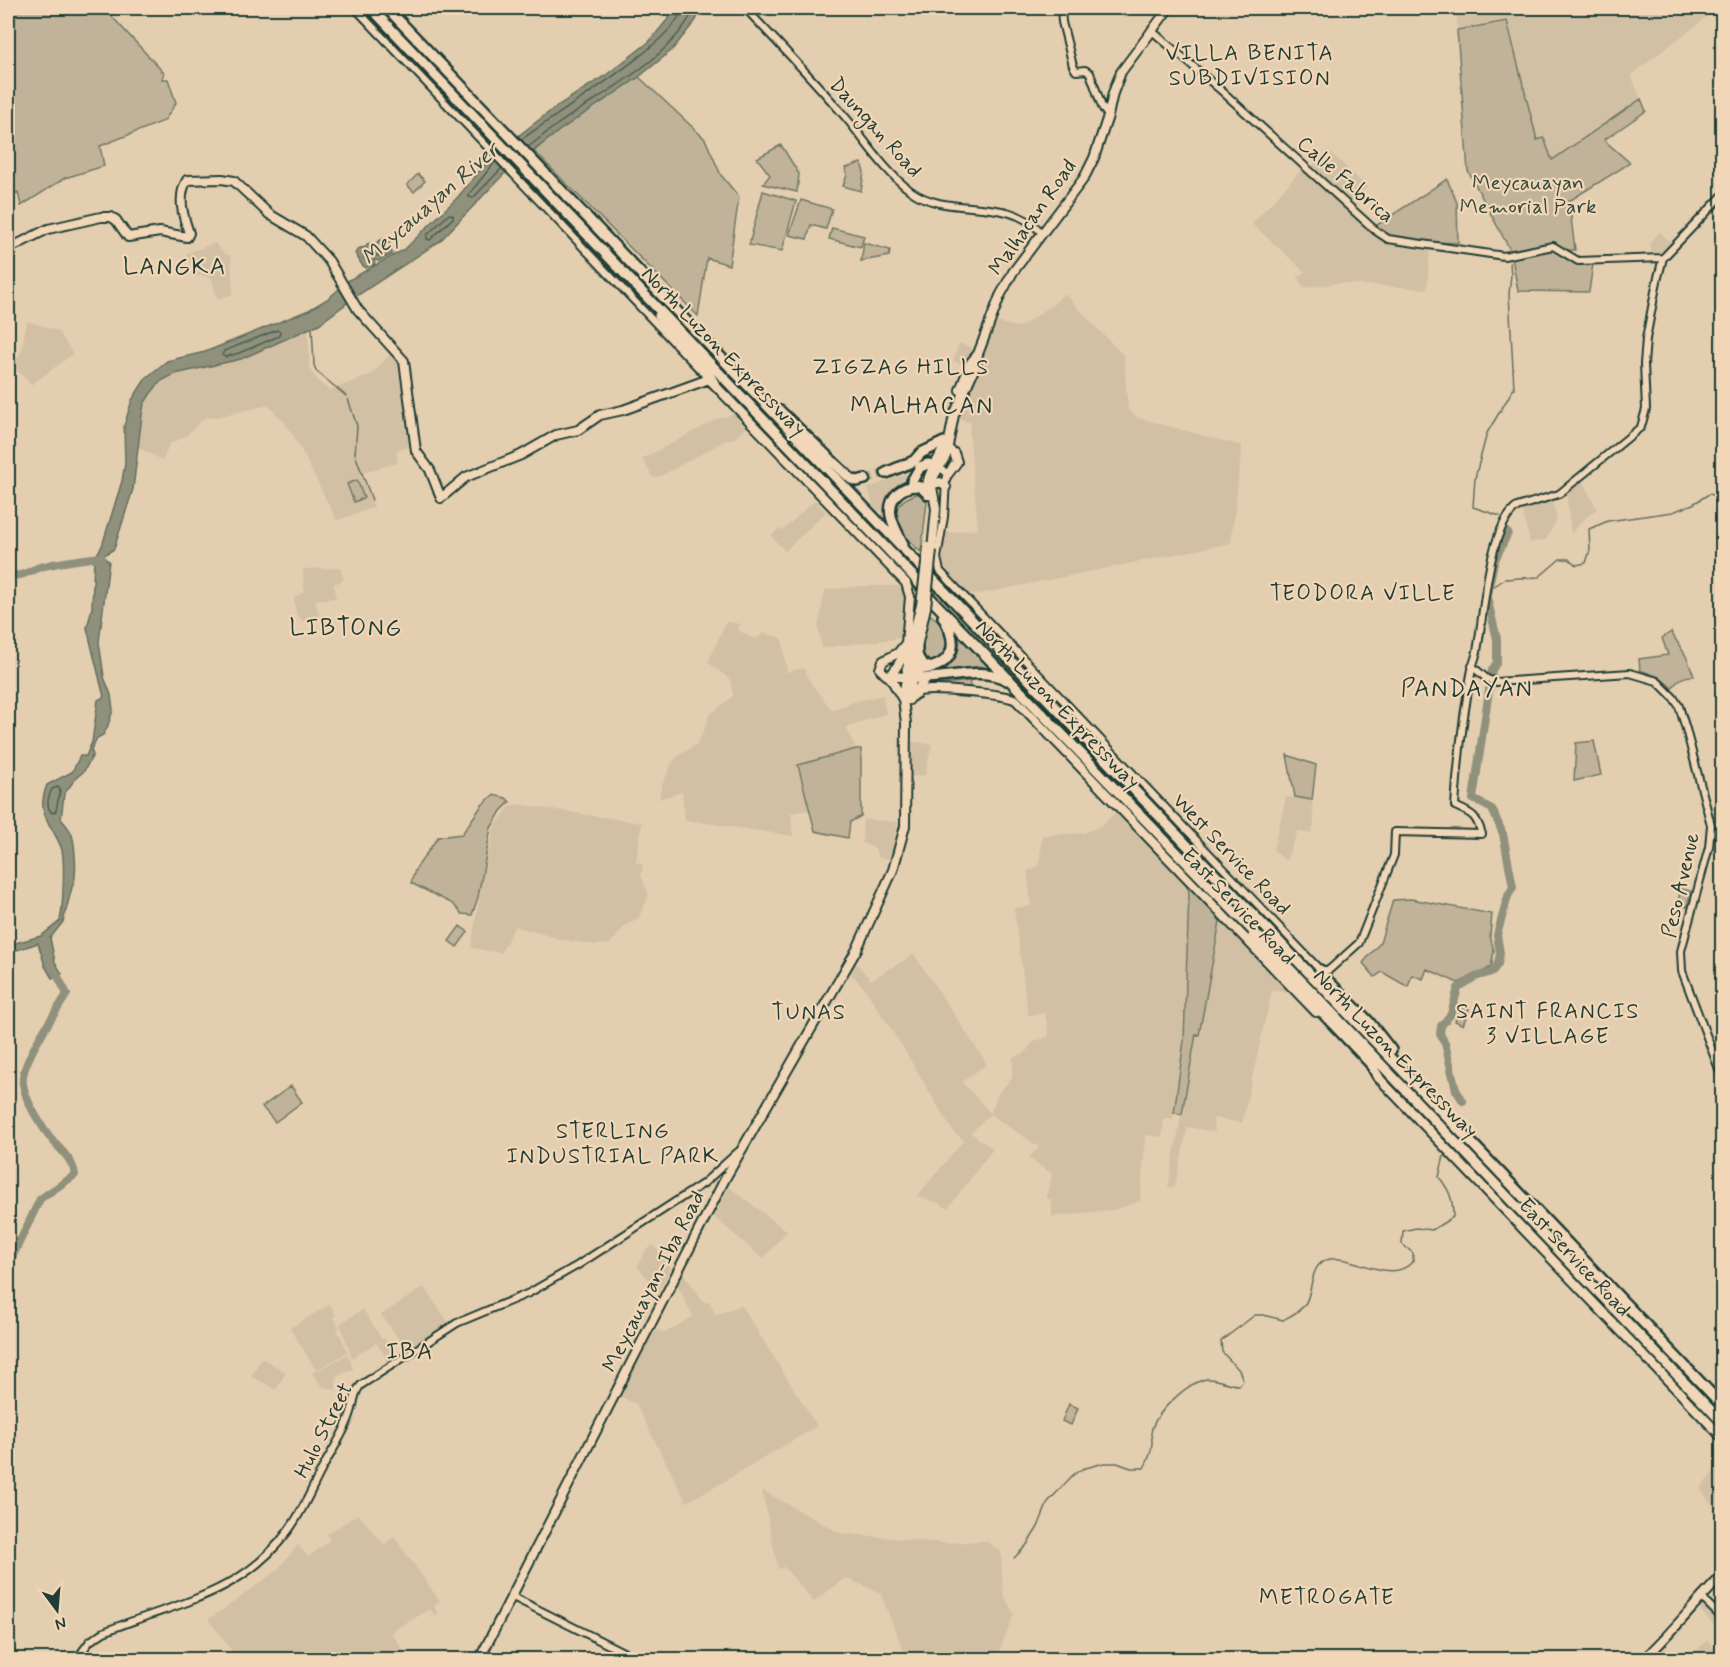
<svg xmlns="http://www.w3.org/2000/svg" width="1730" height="1667" viewBox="0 0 1730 1667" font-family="Mynerve,sans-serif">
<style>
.built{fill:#d2c0a5}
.green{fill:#c0b399;stroke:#707866;stroke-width:1.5}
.water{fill:#90917b;stroke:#636f5f;stroke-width:1.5}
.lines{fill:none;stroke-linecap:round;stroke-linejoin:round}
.shore{stroke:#4c5f50;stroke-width:1.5}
.stream{stroke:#636f5f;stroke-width:1.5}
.river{stroke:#90917b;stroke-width:8}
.highway-tunnel{stroke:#bdb197;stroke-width:9;stroke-dasharray:9 4.5;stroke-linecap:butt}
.minor-casing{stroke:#1f3d34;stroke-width:10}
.major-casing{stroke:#1f3d34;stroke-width:12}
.highway-casing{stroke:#1f3d34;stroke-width:14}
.minor{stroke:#f1d7b8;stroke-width:6}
.major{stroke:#f1d7b8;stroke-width:8}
.highway{stroke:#f1d7b8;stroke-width:9}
.major-bridge-casing{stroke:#1f3d34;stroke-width:12;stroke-linecap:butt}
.major-bridge{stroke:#f1d7b8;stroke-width:8}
.labels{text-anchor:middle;stroke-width:4.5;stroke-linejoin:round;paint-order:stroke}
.street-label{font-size:21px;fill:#1f3d34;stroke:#f1d7b8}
.park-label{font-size:21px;fill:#2f493e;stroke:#f1d7b8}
.neighbourhood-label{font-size:22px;letter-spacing:1.5px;fill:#1f3d34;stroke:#f1d7b8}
.water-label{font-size:22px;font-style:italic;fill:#364e42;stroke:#f1d7b8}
.quarter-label{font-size:24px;letter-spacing:1.5px;fill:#1f3d34;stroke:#f1d7b8}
</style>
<rect width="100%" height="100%" fill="#e4ceb0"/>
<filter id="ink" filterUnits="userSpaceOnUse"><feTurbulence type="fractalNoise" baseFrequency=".0167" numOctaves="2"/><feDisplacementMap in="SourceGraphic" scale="12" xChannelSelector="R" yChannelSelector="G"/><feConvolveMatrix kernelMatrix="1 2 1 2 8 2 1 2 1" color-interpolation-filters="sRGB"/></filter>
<g filter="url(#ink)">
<path class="built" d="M1456,8h255l2,2 -11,11 -71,54 10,24 -89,61 -5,-14 -10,-5 -30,-120 -50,9z
M1328,150l39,37 -17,17 -40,-36z
M1301,170l69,61 21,12 39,5 -3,41 -89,-6 -35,5 -5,-11 7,-5 -53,-48z
M1660,232l12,11 -9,9 -11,1 -2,-11z
M215,243l9,10 7,3 2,38 -16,5 -5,-20 -11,-4 -6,2 -8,-24z
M1064,293l60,63 4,54 11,8 103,28 -11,97 -261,53 -24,-25 -4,-13 4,-25 32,-4 -9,-99 2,-7 -11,-4 2,-10 35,-87 19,5 7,-2 32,-22z
M27,321l31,10 15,23 -42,31 -18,-20 8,-13z
M308,330l2,40 12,15 8,5 41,-15 22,-24 9,9 11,86 -17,4 2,13 -38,10 14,34 -37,14 -42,-83 -10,-15 -17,-18 -56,13 -7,-1 -19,19 -17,8 -6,17 -25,-14 6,-43 7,-11 10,-12 14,-7 66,-15z
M959,343l15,6 -7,17 -14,-5z
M739,412l11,13 -16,14h-6l-67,37 -8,2 -11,-19 75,-40z
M915,470l-8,12 -8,6 -11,21 -9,3 -5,-5 -6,-19z
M1580,477l17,32 -15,12 -11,13 -5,-43z
M1552,499l5,20 -11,21 -16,3 -8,-35z
M815,500l11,12 -41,39 -14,-15 8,-8 3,3z
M340,568l4,12 -10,4 2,14 -21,2 6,21h-18l-7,-7 -2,-17 10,-5 -1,-23z
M861,586h40l4,5 -4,47 -79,10 -4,-21 7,-37z
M726,622l15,2 -3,6 15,8h4l7,-5 18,5 5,34 17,-4 6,14 22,28 24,-9 27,-6 3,19 -40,13 10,22 -58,16 12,45 -19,3 2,23 -108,-16 -3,-28 -23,7 2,-12 11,-24 5,-6 20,-13 9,-18 3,-11 24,-19 -3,-16 -22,-18z
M911,742l21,2 -7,31 -14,2z
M1286,797l26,3 2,25 -4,9 -12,-3 -12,30 -13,-11z
M517,804l125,19 -6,40 7,1 -2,11 8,20 -11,24 -13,7 -15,18 -15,1 -36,-6 -44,-13 -14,27 -30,-5 11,-67 12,-54 16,-21z
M1118,811l67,69 4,12 -5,149 -11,78 -9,-1 -2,19 -16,-2 -6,66 -23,8 -65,8v-17l-6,-2 6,-24 -23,-16 10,-11 -49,-33 -19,19 22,16 -44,58 -2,1 -9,-5 -21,-7 47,-56 -10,-7 -51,-85 -38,-59 -16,-18 6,-9 16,18 43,-26 73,110 -25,18 28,31 9,-21 13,-14 1,-21 12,-4 8,-11 16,-6 -4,-23 -17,2 -14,-107 17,-2 -4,-35 12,-5 3,-31 41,-2 16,-6z
M863,819l35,3 -7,37 -12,-1 -5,-10 -12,-5z
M1220,921l72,71 -20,-2 -30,133 -29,-5 2,14 -27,-5 -13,59 -7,1 28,-153h3z
M729,1187l58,44 -24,28 -50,-43z
M653,1245l18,23 -13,24 -21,-26 9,-16z
M683,1273l22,30 4,-2 7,14 25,-10 76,121 -95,57 -36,19 -50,-98 -17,-8 33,-68 13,5 28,-17 -16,-31z
M424,1287l25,36 -42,27 -26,-35z
M330,1304l6,11 -3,2 7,11 -3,1 11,23 -32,18 -26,-42z
M363,1309l19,30 2,-1 13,18 -8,6 -13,-19 -24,15 -12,-34z
M348,1354l5,15 -17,8v13l-13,-3 -11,-14z
M262,1358l24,14 -10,18 -25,-14z
M1722,1461v53l-2,1 -20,-26z
M762,1490l78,43 103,10 42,-2 16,10 2,42 11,22 -15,37 -17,7h-75l-27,-66 -35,-15 -31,24 -30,-35 -6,2z
M358,1514l26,30 10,-7 46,64 -6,6 4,6 -3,3 -5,-7 -39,23 18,27h-60l-8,-6 -5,6h-98l-30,-40 13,-8 55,-40 22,-26 10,12 22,-17 -3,-6z
M1702,1601l19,18 -7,6 -17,-18z
M1707,1640l13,13 2,-1v7h-24l-5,-5z"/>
<path class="green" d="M8,8h96l60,65 -2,6h6l8,24 -12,18 -64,25 4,20 -39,12 -44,28 -3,-14 -10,4z
M1507,21l30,119 7,-2 8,22 89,-61 5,12 -42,29 26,23 -61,38 6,49h-12l-8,-8 -45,8 -42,-79 -11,-141z
M639,77l66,62 16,36 18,22 -10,68 -22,-7 -9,58 -164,-165 26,-21z
M781,145l18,29 -2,18 -34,-8 7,-9 -13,-17z
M861,163l3,9 -3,19 -18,-5 4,-11 -1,-7z
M418,174l7,7 -11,11 -7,-7z
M1447,179l10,24 1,40c-29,-2 -59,2 -84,-16z
M763,191l33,10 -14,50 -33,-6z
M801,200l31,9 -6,20 -15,-4 -4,14 -18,-4z
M832,228l32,8 -3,11 -32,-8z
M864,243l26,7 -1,6 -28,5z
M1553,249l22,14 18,1 -4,28 -71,-1 -6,-33z
M357,480l7,18 -10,4 -7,-18z
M920,493l5,2 2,7 -6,50c-23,-19 -42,-48 -1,-59z
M928,613l12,9 10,13 -3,22 -15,8 -10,-7 -3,-9z
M1671,632l15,24 8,20c-13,0 -15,4 -22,12l-13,-11 -19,-7 -1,-11 29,-4 -6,-17z
M959,633l35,38 -13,-5 -37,5c12,-11 18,-20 15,-38z
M970,681l-1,10 -45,-4 2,-3 9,1z
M1594,741l7,34 -27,6 2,-38z
M856,749h5v67l-11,6 -2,16 -33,-7 -17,-66z
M1287,755l29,10 -4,35 -17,-3z
M493,795l13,3 4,4 -9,9 -10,17 -13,69 -6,18 -10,-1 -9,-10 -42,-21 4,-13 23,-33 24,-3 20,-29z
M1185,880l35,41 -21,114 -3,-1 -14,80 -8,-1 10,-72 5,-149z
M1681,889l10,2 -4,16 -10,-2z
M1411,899l81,15 -2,22 4,15 -3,16 -10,6 -23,10 -31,-14 -4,10 -11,-4 -4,12 -26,-15 -7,5 -12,-14 17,-20 13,-43z
M460,926l8,6 -11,15 -8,-6z
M1461,1006l8,3 -6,16 -8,-4z
M291,1086l11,16 -27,20 -13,-15z
M1069,1404l9,4 -7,17 -9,-4z"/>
<path class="water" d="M677,8h25l-6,12 -24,30 -33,27 -79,53 -57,45 -63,66 -82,54 -39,29 -78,35 -66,15 -14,7 -10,12 -7,11 -2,11 -9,74 -19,60 -10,6 1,4 4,2 -10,81 5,35 7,18 2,15 -6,18 -4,7 -6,3 -6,12 2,5 -9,16 -8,7 -12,16 -3,25c4,5 9,10 11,16 3,10 6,44 0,52l-9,35 -13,16 5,24 7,12 -10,4 -7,-12 -7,-23 -30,10v-8l33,-9 19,-15c3,-14 5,-57 2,-71 -8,-26 -28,-33 -15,-65l25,-13 8,-16h6l6,-14 6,-42 6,-3 -17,-69 5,-20 2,-49 8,-13 20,-65 3,-17 -1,-38 8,-26 14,-22 21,-17 38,-9 104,-42 20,-12 20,-18 56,-31 52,-51 35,-42 65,-50 49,-31 43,-33z
M385,238l4,3 3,13 -7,4 -1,-2 -1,3 -4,2 -5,-1 1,4 -9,4 -4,-3 -7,-12 5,-5 6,-1 1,-3 5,-1 5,2v-3z"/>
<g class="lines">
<path class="shore" d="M521,140c31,-24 157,-99 161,-132
M528,147c10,-7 20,-16 30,-23 48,-34 110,-62 137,-116
M495,162l-26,32v3l4,1 29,-30
M449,214l4,1v3l-23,22 -3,-1v-4z
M382,247l4,6 -2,3 -13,-1 -4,5 -3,-2v-4l6,-1 2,-4z
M277,330l3,2 -1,4 -40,17 -14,4 -3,-2 2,-4z
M58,787l2,3 -4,21 -4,2c-6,-6 -4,-16 0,-24z"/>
<path class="stream" d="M312,327l2,38 2,6 30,25
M348,399l9,27 -2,28
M356,457l16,43
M1500,516l-27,-9 2,-29 12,-45 27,-45 -5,-94 2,-19 -1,-13
M1507,526l1,7
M1490,589l15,-10 34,-2 21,-18h9l7,6 10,-2 4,-13 -1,-21 19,-8 65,-9 20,-8 16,-10 13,3
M1014,1558l12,-12 12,-19 10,-25 25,-27 9,-6 22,-6h13l14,5h13c5,-9 8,-16 8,-26 0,-3 -1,-6 -1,-9 3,-20 37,-51 56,-54 11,-1 21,6 32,6l4,-5 -4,-10 -17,-18 -1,-11 34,-26h8l20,5c7,-4 17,-8 22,-16 9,-13 3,-41 25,-45 24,-4 62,27 83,2v-8l-11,-9 1,-13 13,-3 16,2 21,-13c0,-18 -3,-26 -14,-40l5,-21"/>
<path class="river" d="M8,574c15,5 22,-5 36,-8 17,-4 39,-7 57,-9
M1463,1101l-7,-11 -11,-47 -5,-9 1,-8 10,-12 7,-26 17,-11 17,-5 6,-8 2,-11 -3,-18 11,-39 5,-9 -10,-53 -11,-25 -19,-10 19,-129 5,-8v-23l-10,-42 7,-35 14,-29
M8,1266l32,-67 35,-24c-2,-16 -15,-25 -25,-38 -11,-15 -24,-34 -27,-53 -4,-20 33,-72 44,-90l-14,-27"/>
<path class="highway-tunnel" d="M865,479l21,-6"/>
<defs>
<path id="minor" d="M355,8l349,366
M745,8c34,36 70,73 102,111 20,24 38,53 64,72 39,28 95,2 131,42
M1061,8l1,14 11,44 3,5 9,-1 5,3 12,34 6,9
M1151,30l73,63 152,138 12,8 116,17 49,-10 25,15 85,-3
M939,467l9,7 -2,6 -2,37 -7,41 3,13 380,399h9l30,-27 35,-88 1,-23 87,2c-6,-19 -9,-20 -27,-28 3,-46 8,-92 17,-137 1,-6 4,-12 5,-18 7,-34 10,-122 40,-144l42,-13 82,-67 5,-18 -2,-45 2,-25 11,-58 6,-23 59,-62
M1472,666l15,13 9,3 134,-9 27,8 16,16 6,9 7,23 25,96 -2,22 -28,104 1,20 40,106
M511,1596l128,64
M1701,1597l21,21
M76,1660l14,-19 14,-9c69,-29 136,-35 184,-101 14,-18 23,-41 33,-60 11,-21 27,-43 32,-66 2,-8 2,-14 8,-20l96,-62 72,-30 49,-28 126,-82 34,-31"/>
<path id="major" d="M8,249l40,-20 53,-12h10l5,3 12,17 32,-5 27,5 2,-4c-6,-17 -12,-36 -2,-53l35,-1 12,2 35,33 37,22 23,25 29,49 46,51 12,90 14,19 11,28 25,-21 55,-22 35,-20 22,-5 22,-15 23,-5 86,-31 197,204 4,14 -4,46 -8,10 -15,8 -3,8 6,6 26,3
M960,390l11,-28 6,-7
M948,449l6,4 3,9 -9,12
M932,485l8,-3 6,5
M928,495c-5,-21 11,-31 16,-50
M932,550l4,-41 -4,-22 1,-9 13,-22 8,-41 22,-50 2,-11 22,-58 13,-24 71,-94 10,-20 14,-42 5,-23 8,-21 48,-64
M887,675l5,-1 16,-25
M888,676l3,3 11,19
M909,700c3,-4 6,-7 11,-9 13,-3 86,3 96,9l300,312
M909,700l8,-53 9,-40
M1376,1075l346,362
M479,1660l247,-483 131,-228 36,-79 12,-44 1,-103 -3,-24 8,-57 10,-37
M1643,1660c29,-27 52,-57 79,-84"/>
<path id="highway" d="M371,8l542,568 19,24 383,395 407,427
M387,8l1335,1397
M659,316c17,24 41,41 55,67
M780,411l71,68 6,2 8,-2
M886,473l28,-12 7,-8 23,-11
M912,481l8,-14 8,-3 6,1
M903,544c-8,-16 -21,-36 -5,-51 7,-6 15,-8 23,-6l7,7
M917,647c-1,11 4,19 15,21
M907,669c38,3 58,-16 36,-52
M912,678c32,3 67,-13 95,2
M916,693l9,-14
M1253,936l6,10 111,117 9,15
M1320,970l5,8 44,44 22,28"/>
</defs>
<use href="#minor" class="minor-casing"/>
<use href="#major" class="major-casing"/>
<use href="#highway" class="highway-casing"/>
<use href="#minor" class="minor"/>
<use href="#major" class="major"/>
<use href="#highway" class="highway"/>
<defs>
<path id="major-bridge" d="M921,605l7,-58
M926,607l6,-57"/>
</defs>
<use href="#major-bridge" class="major-bridge-casing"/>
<use href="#major-bridge" class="major-bridge"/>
</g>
</g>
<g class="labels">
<g class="street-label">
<text transform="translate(876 127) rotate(48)" y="7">Daungan Road</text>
<text transform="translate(1346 179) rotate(41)" y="7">Calle Fabrica</text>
<text transform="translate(1032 217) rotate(-55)" y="7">Malhacan Road</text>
<text transform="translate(724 351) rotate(46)" y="7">North Luzon Expressway</text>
<text transform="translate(1058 704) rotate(46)" y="7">North Luzon Expressway</text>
<text transform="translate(1232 854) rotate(46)" y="7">West Service Road</text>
<text transform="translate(1680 885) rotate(-77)" y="7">Peso Avenue</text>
<text transform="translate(1239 906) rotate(46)" y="7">East Service Road</text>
<text transform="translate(1396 1053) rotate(46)" y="7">North Luzon Expressway</text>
<text transform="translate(1575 1257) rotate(47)" y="7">East Service Road</text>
<text transform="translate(653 1281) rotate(-63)" y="7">Meycauayan-Iba Road</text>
<text transform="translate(323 1430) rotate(-63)" y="7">Hulo Street</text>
</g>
<g class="park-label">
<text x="1528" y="189">Meycauayan<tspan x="1528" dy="24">Memorial Park</tspan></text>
</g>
<g class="neighbourhood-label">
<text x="1250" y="60">VILLA BENITA<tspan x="1250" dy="25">SUBDIVISION</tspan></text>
<text x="901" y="374">ZIGZAG HILLS</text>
<text x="1363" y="600">TEODORA VILLE</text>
<text x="1548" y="1018">SAINT FRANCIS<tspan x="1548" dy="25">3 VILLAGE</tspan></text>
<text x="809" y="1019">TUNAS</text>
<text x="613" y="1138">STERLING<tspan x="613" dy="25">INDUSTRIAL PARK</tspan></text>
<text x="1327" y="1604">METROGATE</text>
</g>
<g class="water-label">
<text transform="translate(429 203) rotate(-41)" y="8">Meycauayan River</text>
</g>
<g class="quarter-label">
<text x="175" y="274">LANGKA</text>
<text x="922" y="413">MALHACAN</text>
<text x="346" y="635">LIBTONG</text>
<text x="1467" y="696">PANDAYAN</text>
<text x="410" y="1359">IBA</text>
</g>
</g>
<rect width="1730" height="1667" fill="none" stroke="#f1d7b8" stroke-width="30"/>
<rect x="15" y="15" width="1700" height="1637" fill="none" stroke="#1f3d34" stroke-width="2" filter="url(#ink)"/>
<g transform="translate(57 1610) rotate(164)" stroke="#f1d7b8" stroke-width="4.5" paint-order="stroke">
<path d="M0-4.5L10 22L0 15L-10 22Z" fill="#1f3d34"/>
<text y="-9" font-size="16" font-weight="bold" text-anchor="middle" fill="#1f3d34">N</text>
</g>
</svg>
